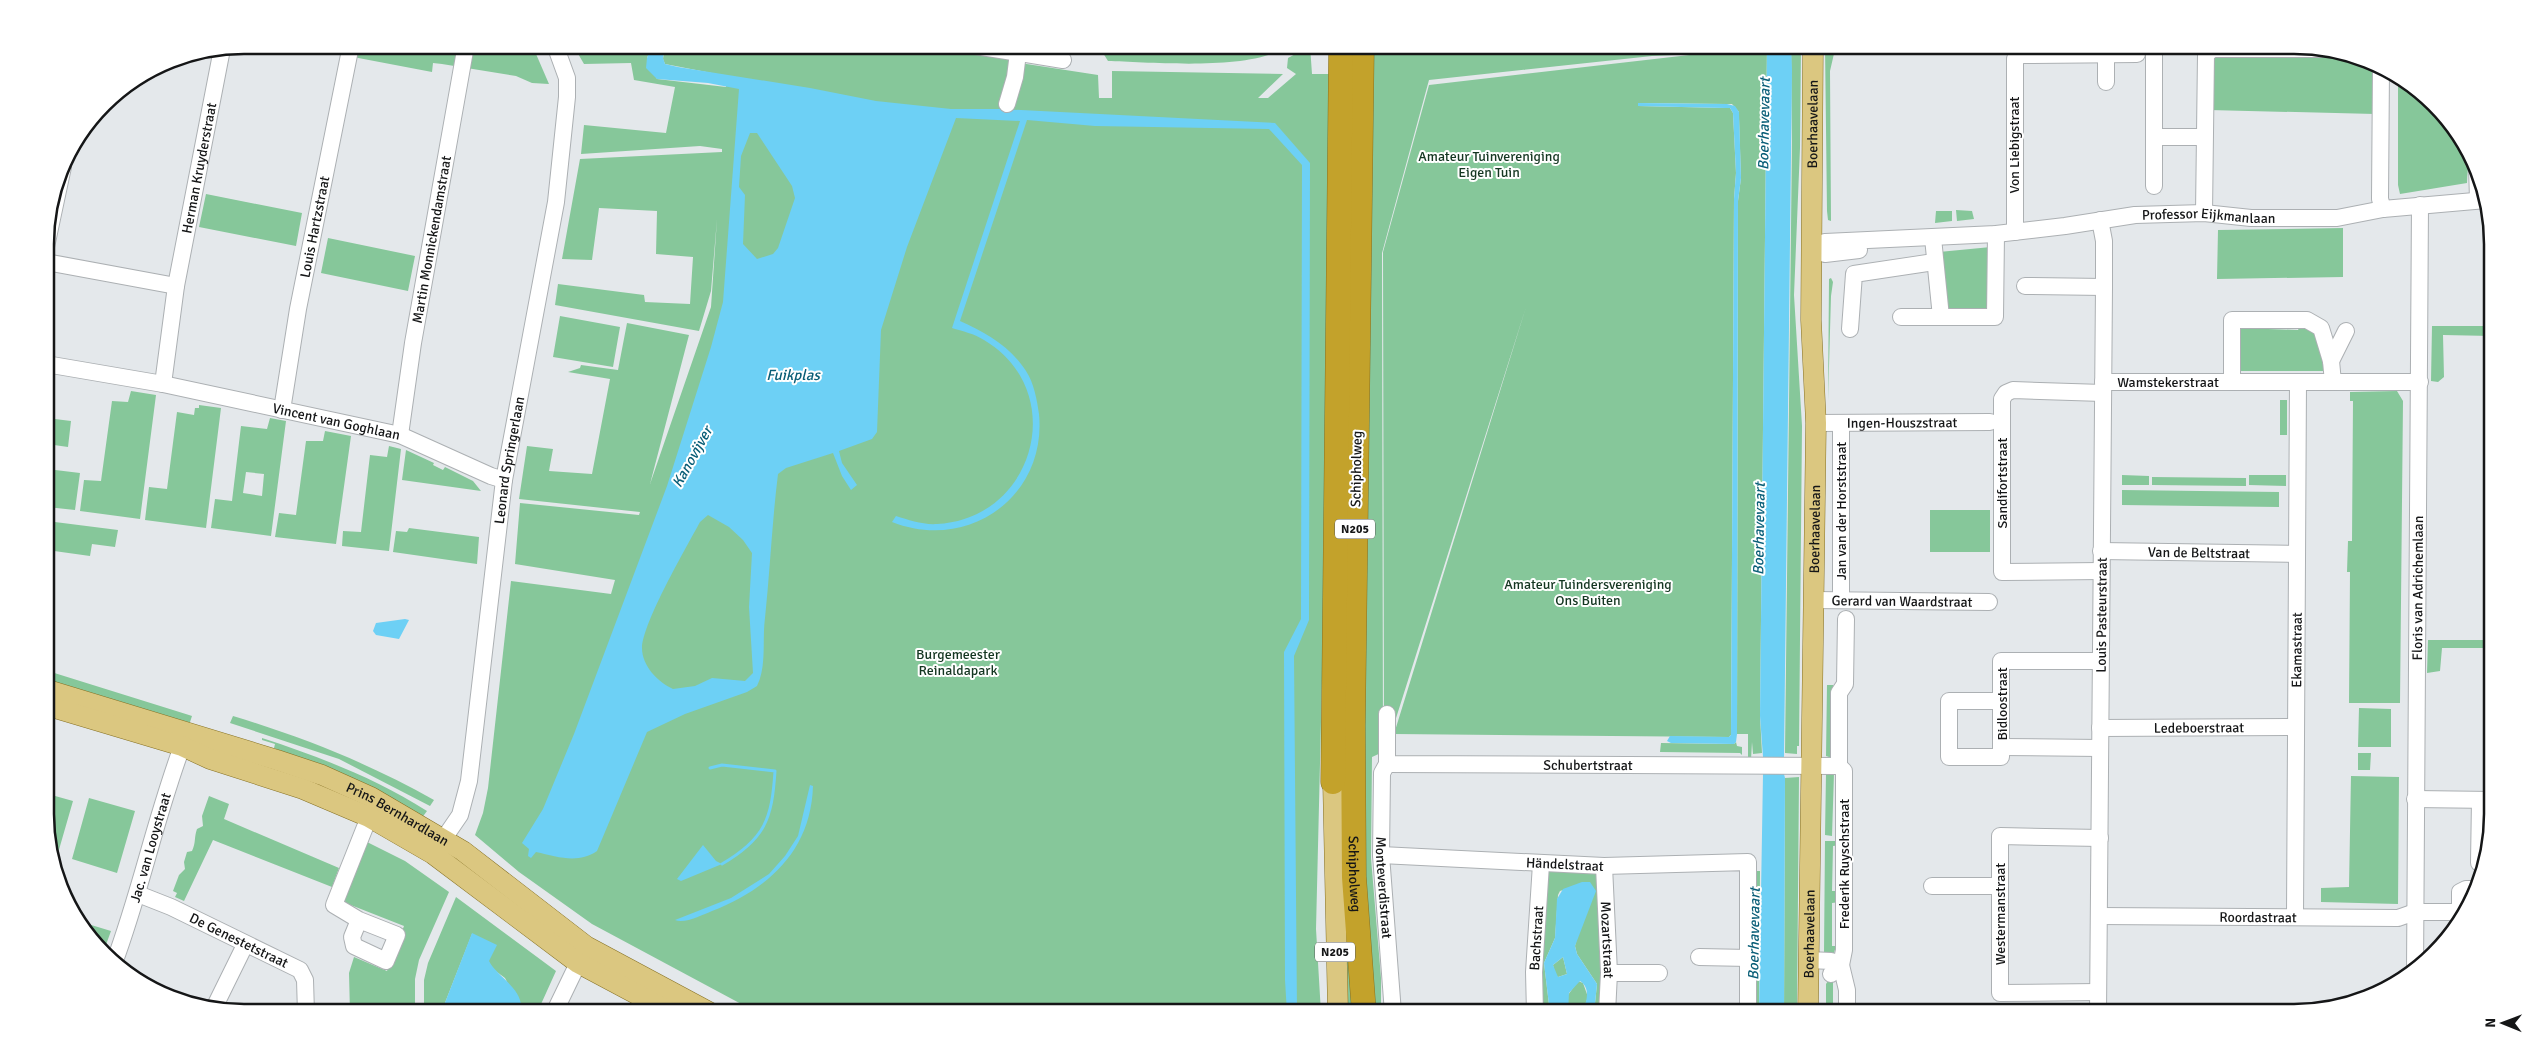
<svg xmlns="http://www.w3.org/2000/svg" width="2538" height="1058" viewBox="0 0 2538 1058" font-family="Signika,sans-serif">
<style>
.green{fill:#86c79a;fill-rule:evenodd}
.water{fill:#6dd0f5;fill-rule:evenodd}
.lines{fill:none;stroke-linecap:round;stroke-linejoin:round}
.stream{stroke:#6dd0f5;stroke-width:3}
.minor-casing{stroke:#acb0b3;stroke-width:18}
.major-casing{stroke:#867124;stroke-width:21}
.highway-casing{stroke:#867124;stroke-width:25}
.minor{stroke:#fff;stroke-width:16}
.major{stroke:#dbc780;stroke-width:20}
.highway{stroke:#c3a22b;stroke-width:24}
.labels{text-anchor:middle;stroke-width:4;stroke-linejoin:round;paint-order:stroke}
.shield{fill:#fff;stroke:#5b5c5d;stroke-width:1}
.shield-label{font-size:12px;font-weight:bold;fill:#151617}
.street-label{font-size:14px;fill:#151617;stroke:#fff}
.park-label{font-size:14px;fill:#143621;stroke:#fff}
.water-label{font-size:15px;font-style:italic;fill:#095e77;stroke:#fff}
.rim{fill:none;stroke:#151617;stroke-width:2.5}
</style>
<rect width="100%" height="100%" fill="#e4e8eb"/>
<path class="green" d="M290,45h100l58,8 44,2 41,-8 16,37 -17,-1 -16,-7 -74,-12 -9,-1 -1,9z
M573,45h79l-5,13 10,21 69,8 1,-11 -62,-12 -2,-5 2,-14h266l72,11 17,7 78,12 1,23h13v-27l171,3 -25,24h10l28,-24 -9,-6 1,-10 22,-12 2,28h19l-5,441 -10,414 5,84h-563l-166,-89 -73,-52 -44,-37 8,-22 5,-25 23,-207 100,13 4,-14 -100,-16 5,-61 119,12 1,-3 -121,-13 8,-53 26,3 -4,22 43,3 18,-95 -42,-7 12,-4 1,-3 37,5 9,-47 62,12 -39,149 61,-177 6,-88 -6,72 -12,40 -144,-26 3,-21 86,11 1,7 45,2 3,-47 -37,-3 1,-43 -58,-3 -7,52 -30,-1 18,-100 142,-7v-3l-22,-3 -119,8 3,-29 82,8 9,-46 -41,-7 -3,-17 -47,1z
M1075,45h211c-27,27 -138,17 -178,16l-5,-8 -18,1z
M1368,45h399l-7,671 2,37 -9,1 -1,-12 -1,18h-3v-26h-11l1,-533 3,-23 -2,-60v-6l-7,-8h-5l-89,-1v3l87,2h5l3,5 3,60 -2,26 -3,536 -2,2 -335,-3 132,-427 -135,427h-7l-1,-482 46,-167 269,-31 -46,2 -223,24 -47,173 1,499 -11,5 -1,101 10,120v35h-10l-8,-95z
M1791,45h10l-1,103 -6,147 8,131 -3,320h-2v8l-12,-1 7,-612z
M1825,45h11l-6,26 1,150 -3,-1 -1,-9z
M2217,53h124l17,3 17,9v49l-166,-4v-48z
M2398,77c27,14 58,42 69,72 3,9 0,24 0,34l-67,11 -2,-9z
M206,194l96,19 -6,33 -97,-19z
M1956,210l16,1 2,8 -17,2z
M1936,211h16v10l-17,2z
M2343,228v49l-126,2 1,-49z
M328,238l87,18 -7,35 -87,-18z
M1991,247l-4,66 -39,1 -9,-62z
M1831,278l2,4 -2,14 -3,105 1,-122z
M560,316l60,11 -7,40 -60,-10z
M2302,322l10,4 11,32v13h-85v-40l3,-3 57,2z
M2432,326h60v10l-49,-1 1,42 -6,5 -7,-1z
M131,391l25,4 -16,124 -60,-8 4,-31 17,1 11,-80 16,1z
M2397,391l6,10 -3,302h-51l1,-131h-3l1,-31h4l1,-140h-3v-9z
M2280,400h7v35h-7z
M199,405l22,3 -15,120 -61,-8 4,-33 18,2 10,-77 17,3 1,-7h4z
M47,418l24,3 -3,26 -21,-3z
M270,418l16,3 -15,115 -60,-8 4,-29 17,2 9,-75 26,3zM246,472l18,2 -2,22 -19,-3z
M325,431l26,5 -15,108 -61,-7 4,-24 17,2 10,-74h17z
M389,446l12,3 -12,102 -47,-5 1,-15 18,1 9,-77 17,2z
M406,450l28,13 -1,2 10,5 2,-3 28,14 8,10 -79,-11z
M47,469l33,4 -5,37 -28,-3z
M2122,475l27,1v9h-27z
M2249,475h37v11l-37,-1z
M2152,477l94,1v8l-94,-1z
M2122,490l157,2v15l-157,-2z
M1930,510h60v42h-60z
M47,521l71,9 -3,17 -23,-3 -2,12 -43,-6z
M409,528l70,9 -2,27 -84,-12 3,-21 11,1z
M2428,640h64l1,8h-51l-2,23 -13,2z
M48,671l141,44 3,1 -3,9 -141,-43z
M1827,685h6l-1,73 -6,-2z
M2359,708l32,1v38h-33z
M233,716c72,22 135,47 201,84l-4,6 -91,-47 -109,-36z
M262,738c58,19 113,40 165,73l-6,8 -147,-71 1,-4 -13,-4z
M1736,742l1,4 5,1v8l-2,-2 -80,-1 1,-9 73,1z
M2358,753h13l-1,17h-12z
M1834,773l-2,63 -7,-1 1,-61z
M2351,776l48,1 -1,127 -77,-2v-14l28,-1z
M1799,777l-2,236h-13l1,-235z
M48,794l25,7 -19,66 -5,-14z
M209,796l20,8 -5,15 115,49 -7,19 -119,-47 -29,61 -9,-4 2,-4 -4,-2 6,-16 6,-6 -1,-7 3,-10 5,-1c4,-8 2,-14 5,-22l6,-3 -1,-10z
M89,798l46,13 -18,62 -45,-14z
M361,839l44,22 44,31 -30,68 -4,19v34h-65l-1,-40 5,-16 33,14 17,-45 -66,-26z
M1825,841h16v4l-8,1 -1,45h10l-2,11 -8,1v43h4l-2,7 -10,-1z
M1548,871h50l5,142h-9l3,-29 -20,-30 -2,-8 15,-63 -2,-1 -28,9 -2,4 -3,43 -11,25 6,50h-11z
M1753,871h7l-1,142h-7z
M456,897l100,74 -19,42h-17l1,-4 -16,-31 -12,-9 -21,-35 -31,79h-17v-33l4,-17z
M1341,904h8l5,109h-8z
M78,921l33,10 -8,22 -9,-8z
M1563,957l4,17 -9,3 -3,-1 -2,-11z
M1833,980v33h-7v-29l2,-3z
M1578,981l5,2 5,14 -6,16h-14v-18z"/>
<path class="water" d="M652,45h13l-2,13 2,6 13,3 132,21 66,13 75,8h49l275,14 35,40 -1,457 -15,36 3,357h-10l-2,-33 -1,-328 17,-33 1,-454 -33,-36 -174,-3 -68,-6 -67,201c26,12 50,25 66,50 8,12 11,29 13,43 8,83 -71,138 -147,108l4,-6c13,4 27,9 41,8 98,-5 133,-133 47,-184 -9,-6 -22,-9 -32,-12l68,-207 -64,-3 -49,129 -26,83 -4,102 -5,7 -33,12 3,12 15,22 -6,5 -9,-14 -9,-23 -47,15 -8,6c-6,48 -8,97 -13,144 -3,22 2,48 -8,68l-10,6 -62,22 -38,18 -50,119c-19,13 -39,6 -61,1l-5,6 -3,-2 1,-7 -7,-6 21,-34 31,-75 93,-248 44,-139 12,-45 16,-213 -31,-6 -51,-4 -11,-11 1,-10zM750,133h7l35,53 3,12 -17,50 -5,6 -16,5 -14,-15 2,-49 -6,-8 2,-31zM708,515l21,12 14,13 9,13 -3,54 4,66 -8,8 -33,-3 -17,8 -22,3c-15,-7 -31,-23 -31,-41 1,-26 44,-100 58,-126z
M1767,45h24l1,25 -8,687h-21l-3,-41z
M1638,103l89,1 8,2 4,6 2,66 -3,23 -1,533 -1,8 -2,2 -63,-1 -4,-2 3,-5 59,1 2,-2 3,-536 2,-26 -3,-60 -3,-5h-5l-87,-2z
M405,619l4,1 -10,19 -23,-4 -3,-4 3,-8z
M1763,774h21l1,4 -1,235h-25z
M810,785l3,1c-2,65 -45,103 -101,125 -10,4 -27,13 -37,9l56,-22 38,-24 16,-18 13,-20z
M703,845l13,16 6,3 -41,17 -4,-2z
M1582,882h8l6,9 -21,55 2,8 20,30 -3,29h-12c5,-11 9,-25 -2,-32l-11,12 -1,20h-18l-6,-50 11,-25 2,-39 6,-10zM1563,957l4,17 -9,3 -5,-12z
M472,933l25,12 -8,16c8,16 38,30 31,52h-79z"/>
<g class="lines">
<path class="stream" d="M1078,45l4,3 19,2 2,-5
M710,768l12,-3 53,6c-3,48 -10,68 -53,93"/>
<defs>
<g id="minor">
<path d="M969,45l94,15"/>
<path d="M2154,45v141"/>
<path d="M2381,68l-1,131 3,10"/>
<path d="M2106,82v-28"/>
<path d="M1007,104l8,-27 4,-32"/>
<path d="M2154,137h50"/>
<path d="M2477,165l1,35"/>
<path d="M2204,213l2,-159 7,-5h108"/>
<path d="M2015,232v-173l6,-4 116,-1"/>
<path d="M1933,238l8,79"/>
<path d="M46,247l17,-80"/>
<path id="s1" d="M1811,249l14,-7 171,-8 69,-8 70,-11 69,-2 47,5h86l46,-9 103,-9"/>
<path d="M1811,249l14,5 34,-4"/>
<path d="M46,262l130,24"/>
<path d="M2025,286l79,1"/>
<path d="M1901,317h94l1,-83"/>
<path d="M1850,329l4,-55 80,-12"/>
<path d="M2331,361l15,-30"/>
<path id="s2" d="M46,364l117,20 237,51 91,41 13,4"/>
<path id="s3" d="M2103,382h317"/>
<path d="M2232,382v-62h75l14,8 10,33 2,21"/>
<path id="s4" d="M163,384l13,-98 46,-237"/>
<path id="s5" d="M282,410l16,-101 53,-264"/>
<path id="s6" d="M1816,423l174,-1"/>
<path id="s7" d="M400,435l13,-92 53,-298h38"/>
<path id="s8" d="M2101,551l196,3"/>
<path d="M2101,571l-99,1v-173l4,-6 7,-3 90,3"/>
<path id="s9" d="M1814,600l175,2"/>
<path d="M1841,600v-177"/>
<path d="M2001,701h-52v56h52v-96h99"/>
<path id="s10" d="M1387,714v50l452,2"/>
<path id="s11" d="M2100,728l196,-1"/>
<path d="M2001,747l99,1"/>
<path id="s12" d="M1387,764l-5,9 -1,82 12,158"/>
<path d="M1839,766v-73l6,-9 1,-65"/>
<path d="M2415,799l78,1"/>
<path id="s13" d="M436,850l24,-35 9,-34 35,-301 52,-278 11,-105v-19l-12,-33"/>
<path id="s14" d="M1381,855l223,11 144,-4v151"/>
<path d="M2479,863l1,-63"/>
<path id="s15" d="M1604,866l5,107 -2,40"/>
<path d="M1932,886h68"/>
<path id="s16" d="M138,894l33,13 129,63 5,10 1,33"/>
<path d="M2460,912v-20l6,-3h11"/>
<path id="s17" d="M2099,916l299,2 17,-6h49"/>
<path id="s18" d="M2295,916l3,-534"/>
<path d="M359,920l-7,17 2,9 32,15 11,-26 -38,-15 -25,-15 35,-88"/>
<path d="M1699,957l50,1"/>
<path d="M1809,960l22,1 10,4 6,25v23"/>
<path id="s19" d="M114,963c28,-75 43,-153 72,-227"/>
<path id="s20" d="M2415,972l5,-767"/>
<path d="M1609,973h50"/>
<path d="M1831,974l10,-9 3,-15v-179l-5,-5"/>
<path d="M2098,992l-98,1v-157l100,2"/>
<path d="M214,1008l31,-63"/>
<path d="M554,1013l29,-60"/>
<path id="s21" d="M1535,1013l-1,-41 7,-108"/>
<path id="s22" d="M2098,1013l6,-726v-46l-4,-21"/>
</g>
<g id="major">
<path id="s23" d="M48,690l229,70 45,15 49,22 92,54 123,95 125,67"/>
<path d="M48,706l134,40 28,13 93,30 66,28 64,37 145,109 94,50"/>
<path d="M1333,782l5,231"/>
<path id="s24" d="M1808,1013l8,-590 -5,-103 2,-275"/>
</g>
<g id="highway">
<path id="s25" d="M1362,45l-9,681 1,151 10,136"/>
<path d="M1333,782l8,-737"/>
</g>
</defs>
<use href="#minor" class="minor-casing"/>
<use href="#major" class="major-casing"/>
<use href="#highway" class="highway-casing"/>
<use href="#minor" class="minor"/>
<use href="#major" class="major"/>
<use href="#highway" class="highway"/>
</g>
<g class="labels">
<g class="shield">
<rect x="1335" y="519.5" width="40" height="19" rx="4"/>
<rect x="1315" y="942.5" width="40" height="19" rx="4"/>
</g>
<g class="shield-label">
<text x="1355" y="533">N205</text>
<text x="1335" y="956">N205</text>
</g>
<g class="street-label">
<text dy="5" stroke="none"><textPath href="#s24" startOffset="889">Boerhaavelaan</textPath></text>
<text transform="translate(2014 145) rotate(-90)" y="5">Von Liebigstraat</text>
<text dy="5" stroke="none"><textPath href="#s4" startOffset="219">Herman Kruyderstraat</textPath></text>
<text dy="5" stroke="none"><textPath href="#s1" startOffset="401">Professor Eijkmanlaan</textPath></text>
<text dy="5" stroke="none"><textPath href="#s5" startOffset="186">Louis Hartzstraat</textPath></text>
<text dy="5" stroke="none"><textPath href="#s7" startOffset="198">Martin Monnickendamstraat</textPath></text>
<text dy="5" stroke="none"><textPath href="#s3" startOffset="65">Wamstekerstraat</textPath></text>
<text dy="5" stroke="none"><textPath href="#s2" startOffset="296">Vincent van Goghlaan</textPath></text>
<text dy="5" stroke="none"><textPath href="#s6" startOffset="86">Ingen-Houszstraat</textPath></text>
<text dy="5" stroke="none"><textPath href="#s13" startOffset="401">Leonard Springerlaan</textPath></text>
<text transform="translate(1356 469) rotate(-89)" y="5">Schipholweg</text>
<text transform="translate(2002 483) rotate(-90)" y="5">Sandifortstraat</text>
<text transform="translate(1841 511) rotate(-90)" y="5">Jan van der Horststraat</text>
<text dy="5" stroke="none"><textPath href="#s24" startOffset="484">Boerhaavelaan</textPath></text>
<text dy="5" stroke="none"><textPath href="#s8" startOffset="98">Van de Beltstraat</textPath></text>
<text dy="5" stroke="none"><textPath href="#s20" startOffset="384">Floris van Adrichemlaan</textPath></text>
<text dy="5" stroke="none"><textPath href="#s9" startOffset="88">Gerard van Waardstraat</textPath></text>
<text dy="5" stroke="none"><textPath href="#s22" startOffset="398">Louis Pasteurstraat</textPath></text>
<text dy="5" stroke="none"><textPath href="#s18" startOffset="266">Ekamastraat</textPath></text>
<text transform="translate(2002 704) rotate(-90)" y="5">Bidloostraat</text>
<text dy="5" stroke="none"><textPath href="#s11" startOffset="99">Ledeboerstraat</textPath></text>
<text dy="5" stroke="none"><textPath href="#s10" startOffset="251">Schubertstraat</textPath></text>
<text dy="5" stroke="none"><textPath href="#s23" startOffset="372">Prins Bernhardlaan</textPath></text>
<text dy="5" stroke="none"><textPath href="#s19" startOffset="121">Jac. van Looystraat</textPath></text>
<text dy="5" stroke="none"><textPath href="#s14" startOffset="184">Händelstraat</textPath></text>
<text transform="translate(1844 864) rotate(-90)" y="5">Frederik Ruyschstraat</text>
<text dy="5" stroke="none"><textPath href="#s25" startOffset="829">Schipholweg</textPath></text>
<text dy="5" stroke="none"><textPath href="#s12" startOffset="125">Monteverdistraat</textPath></text>
<text transform="translate(2000 914) rotate(-90)" y="5">Westermanstraat</text>
<text dy="5" stroke="none"><textPath href="#s17" startOffset="159">Roordastraat</textPath></text>
<text dy="5" stroke="none"><textPath href="#s24" startOffset="79">Boerhaavelaan</textPath></text>
<text dy="5" stroke="none"><textPath href="#s21" startOffset="75">Bachstraat</textPath></text>
<text dy="5" stroke="none"><textPath href="#s15" startOffset="74">Mozartstraat</textPath></text>
<text dy="5" stroke="none"><textPath href="#s16" startOffset="111">De Genestetstraat</textPath></text>
</g>
<g class="park-label">
<text x="1489" y="161">Amateur Tuinvereniging<tspan x="1489" dy="16">Eigen Tuin</tspan></text>
<text x="1588" y="589">Amateur Tuindersvereniging<tspan x="1588" dy="16">Ons Buiten</tspan></text>
<text x="958" y="659">Burgemeester<tspan x="958" dy="16">Reinaldapark</tspan></text>
</g>
<g class="water-label">
<text transform="translate(1764 124) rotate(-89)" y="5">Boerhavevaart</text>
<text x="793" y="380">Fuikplas</text>
<text transform="translate(692 457) rotate(-61)" y="5">Kanovijver</text>
<text transform="translate(1759 529) rotate(-89)" y="5">Boerhavevaart</text>
<text transform="translate(1754 934) rotate(-89)" y="5">Boerhavevaart</text>
</g>
</g>
<path d="M0 0H2538V1058H0ZM244 54H2294A190 190 0 0 1 2484 244V814A190 190 0 0 1 2294 1004H244A190 190 0 0 1 54 814V244A190 190 0 0 1 244 54Z" fill="#fff" fill-rule="evenodd"/>
<path class="rim" d="M244 54H2294A190 190 0 0 1 2484 244V814A190 190 0 0 1 2294 1004H244A190 190 0 0 1 54 814V244A190 190 0 0 1 244 54Z"/>
<g transform="translate(2503 1023) rotate(271)" stroke="#ffffff" stroke-width="4" paint-order="stroke">
<path d="M0-4L9 19L0 12L-9 19Z" fill="#151617"/>
<text y="-8" font-size="14" font-weight="bold" text-anchor="middle" fill="#151617">N</text>
</g>
</svg>
